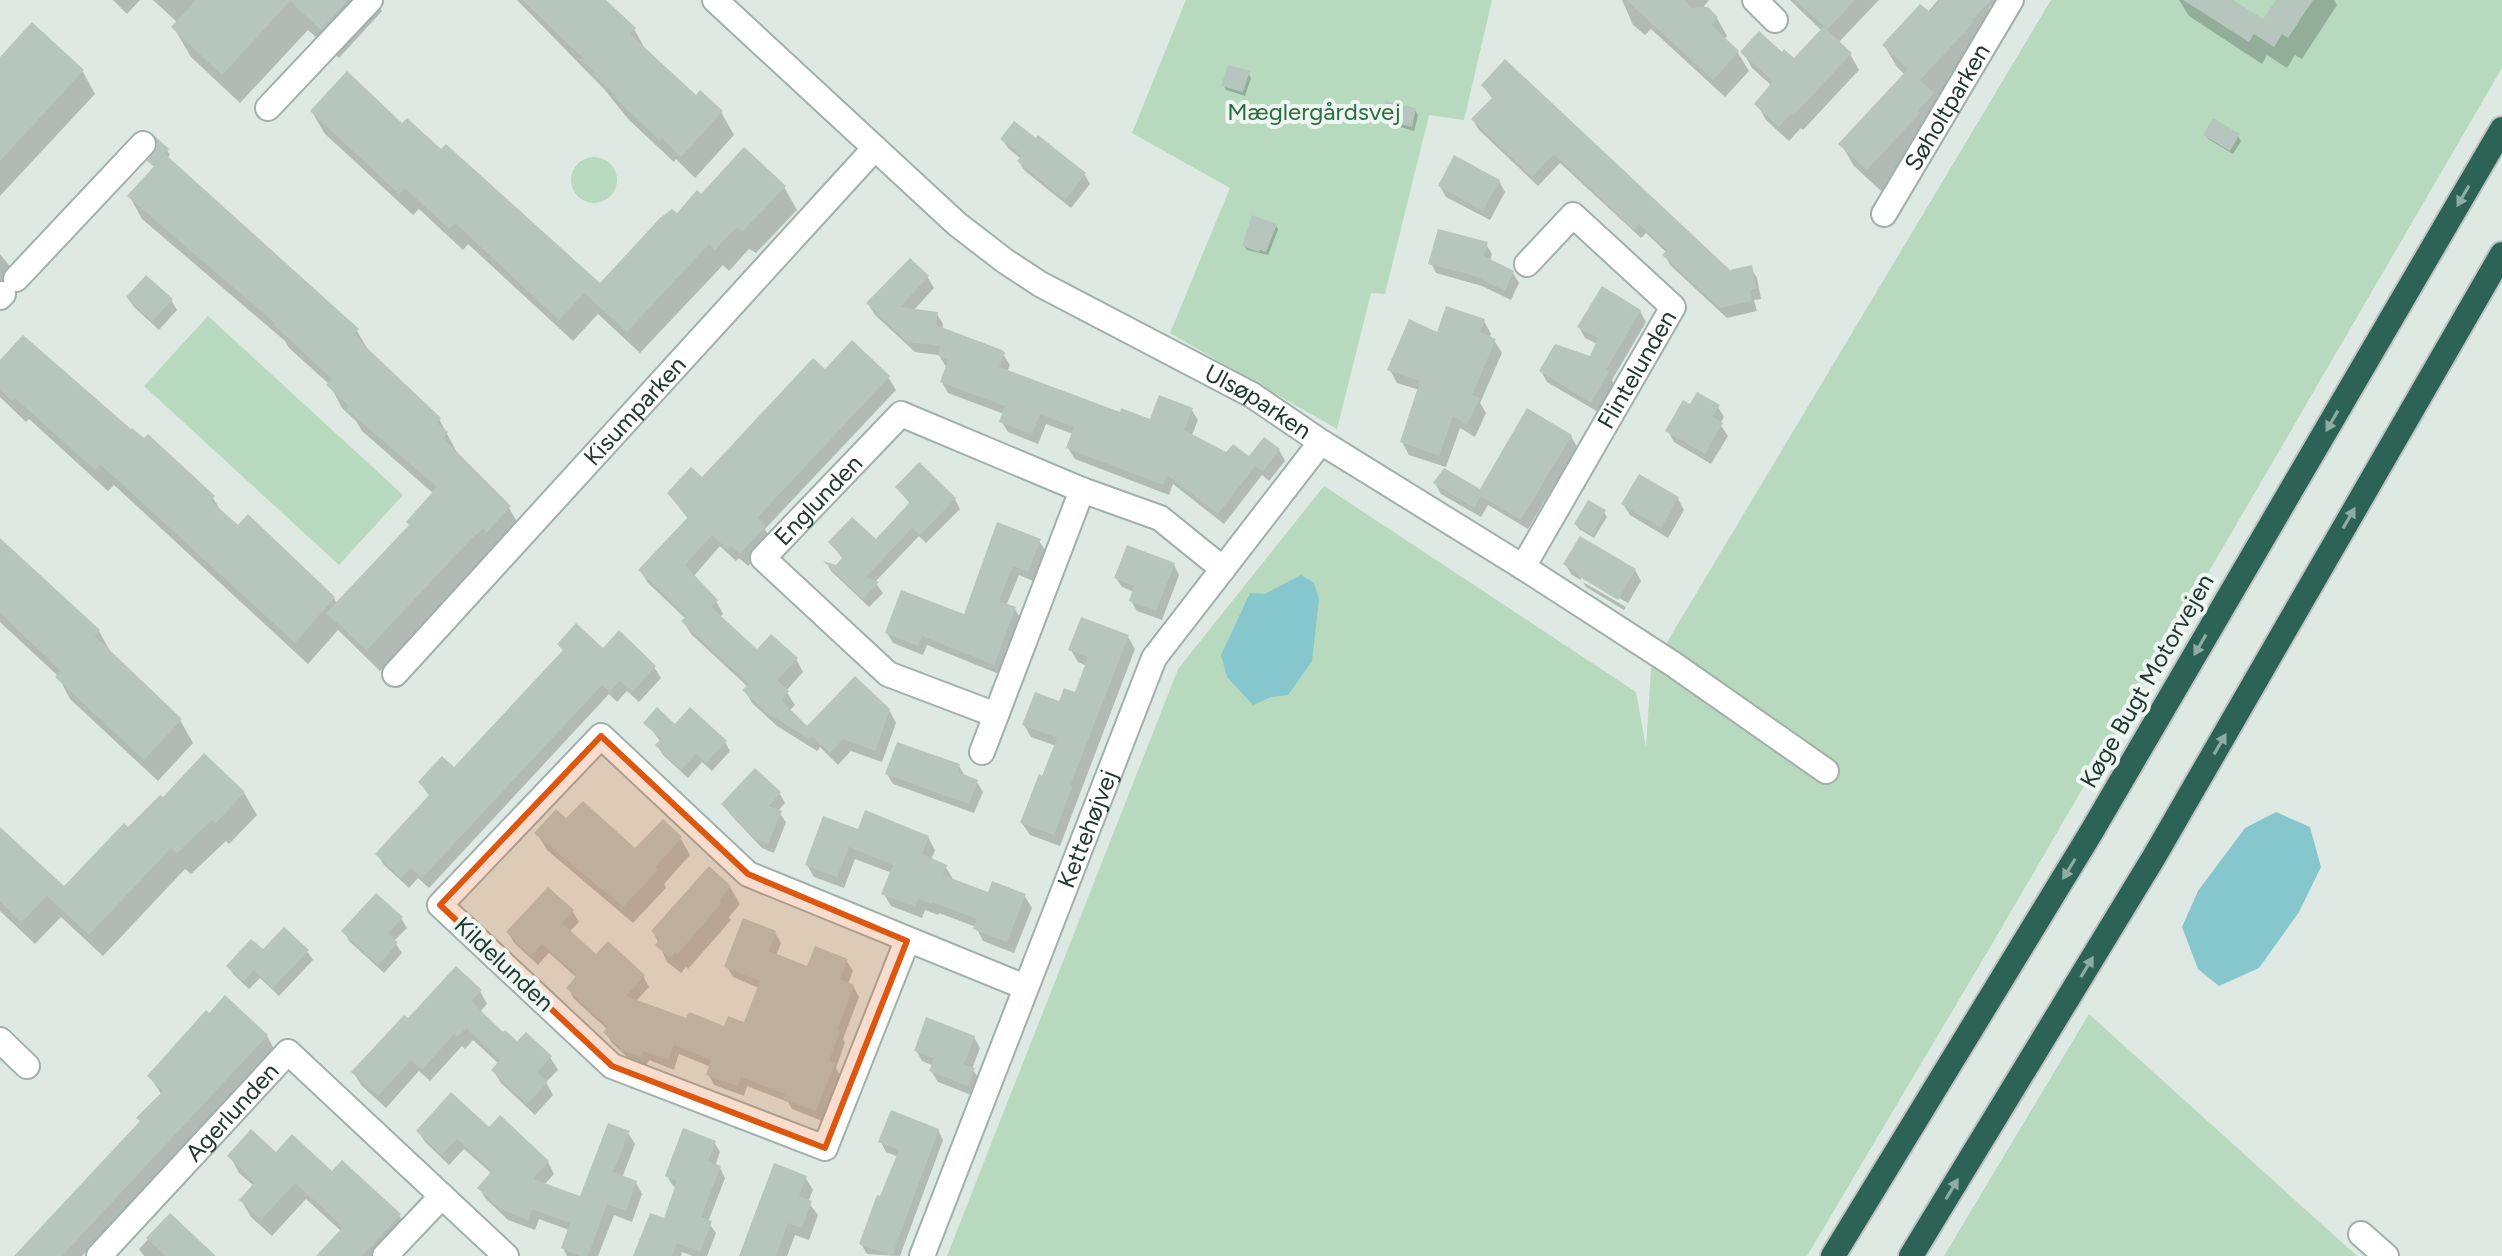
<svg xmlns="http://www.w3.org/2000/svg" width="2502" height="1256" viewBox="0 0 2502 1256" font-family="Figtree,sans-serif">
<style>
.green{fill:#b7dabe}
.water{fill:#86c7cd}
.shadow{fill:#0003}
.building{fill:#b6c6bf}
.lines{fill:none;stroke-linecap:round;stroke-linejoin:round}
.street-casing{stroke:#a1b0aa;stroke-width:28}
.highway-casing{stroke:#bcc3c1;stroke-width:28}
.street{stroke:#fff;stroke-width:24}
.highway{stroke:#2d6354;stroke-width:24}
.oneway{fill:#8eaca2}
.marked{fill:#de570e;fill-opacity:0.2;stroke:#de570e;stroke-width:6;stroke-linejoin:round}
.labels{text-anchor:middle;stroke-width:8;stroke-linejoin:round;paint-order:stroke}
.street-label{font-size:24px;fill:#203830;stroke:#eef6f1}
.park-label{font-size:24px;fill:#2c6d41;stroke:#eef6f1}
</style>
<rect width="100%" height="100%" fill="#dee9e3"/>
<path class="green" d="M1186,0h306l-28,120 -35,-5 -44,179 -14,-1 -34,136 -167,-96 60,-145 -98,-55z
M2051,0h451v68l-507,871 -188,317h-860l231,-587 146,-183 312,206 10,55 5,-78z
M571 180a23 23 0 1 1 46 0a23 23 0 1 1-46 0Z
M208,316l195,179 -64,70 -195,-179z
M2089,1014l268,242h-413z"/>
<path class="water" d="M1301,575l13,8 5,16 -7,62 -24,34 -17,2 -18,8 -26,-28 -6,-22 29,-62 15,1z
M2276,812l34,15 11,40 -22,45 -40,56 -40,18 -21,-17 -16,-42 16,-36 47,-63z"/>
<path class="shadow" d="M113,0h27l-13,14z
M153,0h222l7,11 -43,47 -31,-28 -68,73 -49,-46 -17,-29 4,-5z
M517,0h86l31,29 13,23 49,46 25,14 13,23 -39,43 -19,-19 -2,3 -45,-42 -25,-31z
M1622,0h87l-5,6 13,12 10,18 -3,4 14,13 11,18 -24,26 -74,-68 -6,6 -12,-10z
M1790,0h89l-41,43 12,11 9,16 -56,60 -2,-2 -12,13 -23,-21 -9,-16 15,-18 -20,-18 -9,-16 39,3 12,6 28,-30z
M1938,0h59l-8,8 11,18 -15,20 -49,53 10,18 -14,19 -51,55 -27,-25 -13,-22 64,-69 -8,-8 -13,-22 43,-32z
M2179,0h52l33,22 14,-22h56l3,5 -35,54 -7,-4 -8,13 -20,-13 -5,9 -73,-48z
M33,25l50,47 12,22 -95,102v-136z
M1248,73l3,5 -6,18 -19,-6 -2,-4z
M1483,86l246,186 22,-4 6,10 4,21 -7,1 3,11 -30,7 -57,-53 -5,-10 2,-2 -21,-20 -5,5 -81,-75 -22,23 -59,-56 -6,-10 20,-21z
M1415,110l3,5 -4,16 -27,-8 -3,-5z
M312,112l90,14 198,160 101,-89 83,-10 13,23 -41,43 -7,-4 -20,22 -6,-6 -83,88 -42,-39 -25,27 -105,-97 -5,6 -44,-41 -6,6 -88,-81z
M2206,135l32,1 3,5 -8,13 -25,-15z
M1038,137l47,38 5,9 -19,24 -46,-37 -6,-9 2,-3 -13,-11 -6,-9 34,1z
M167,150l3,5 -3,3 190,173 13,22 69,66 20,37 50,52 13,22 -40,32 -102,109 -42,-41 -30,34 -194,-179 -6,6 -79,-72 -3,3 -26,-25v-34l131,69 82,66 10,16 111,84 3,6 74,-78 23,-32 -72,-63 -6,-10 -14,-13 -12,-23 -41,-37 -4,-7 -143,-122 -12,-22 25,-29 -5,-6z
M1499,181l6,11 -15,28 -44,-23 -6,-11z
M1276,225l2,5 -10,25 -21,-5 -3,-4z
M1486,244l6,10 -2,7 23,12 6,10 -8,17 -29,-14 -46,-13 -5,-10z
M0,254l16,20 -16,18z
M910,261l18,17 6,10 -21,23 24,3 6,10 -1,5 61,25 7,11 -3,7 114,43 30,7 40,-13 7,11 -6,15 35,19 22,4 30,-8 6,11 -16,20 -7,-6 -38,49 -51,-40 -4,11 -94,-36 -7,-11 5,-14 -27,-10 -8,20 -30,-12 -7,-11 3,-7 -56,-21 -6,-11 4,-15 -7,-12 -24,-3 -40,-37 -7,-11z
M128,298l43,2 6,10 -18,20 -25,-23z
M1640,311l6,11 -34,58 2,5 -16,27 -51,-30 -6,-11 50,-13 6,-14 -12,-6 -6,-11z
M1484,321l7,13 -2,4 5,2 8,13 -22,50 6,10 -11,24 -15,-9 -14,39 -37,-12 -7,-13 17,-52 -22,-7 -7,-13 48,-36z
M825,372l63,5 8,13 -131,139 6,11 -23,26 -9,-8 -3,3 -16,-15 -27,31 23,24 7,13 -4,4 38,34 39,7 7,13 -17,19 9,14 -6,6 18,17 82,-18 7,13 -14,39 -31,-11 -13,14 -18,-18 -3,4 -40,-25 -25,-23 -7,-12 3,-4 -57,-53 -7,-12 2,-3 -38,-36 -8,-13 49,-50 -20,-26 33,-14z
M1691,407h27l6,10 -4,7 8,12 -17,28 -37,-22 -6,-11z
M1571,436l6,11 -49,82 -40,-24 -7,12 -40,-23 -6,-11 45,9z
M919,465l36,34 5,10 -34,34 -7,-7 -44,46 8,11 -14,14 -38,-36 -3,-6 8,3 8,-8 -14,-17 46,-1 35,-37 -14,-17z
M1678,499l6,11 -16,28 -38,-23 -7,-11z
M1604,512l3,5 -13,21 -15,-9 -3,-5z
M998,525l41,16 6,9 -12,31 -14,-6 -13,31 9,3 6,10 -22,55 -72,-29 -4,10 -30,-12 -6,-10 78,-16z
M0,540l99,91 12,22 69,67 13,23 -35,38 -88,-82 -12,-23 -58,-54z
M1565,564l70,6 6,11 -17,29 -38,-23 -3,-5 43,25 2,-4 -47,-27v4l-9,-5z
M1174,565l5,10 -17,45 -25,-9 -6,-10 3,-9 -12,-5 -6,-9z
M1128,637l7,12 -75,197 -30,-11 -8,-12 34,-77 -25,-9 -7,-12 53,-30 10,-29 -9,-4 -7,-12z
M559,644l44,6 51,17 7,11 -22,24 -12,-11 -10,11 -8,-8 -180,194 -11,-10 -9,10 -25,-23 -7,-11 53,-57 -10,-15 34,-12 110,-118z
M646,723l29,3 50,16 5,9 -18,20 -10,-9 -14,16 -25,-23 -6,-10 4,-3z
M959,766l6,10 12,6 6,10 -9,21 -81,-29 -6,-10z
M244,793l13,22 -28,29 -3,-3 -35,33 -6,-5 -82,87 -42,-39 -26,27 -35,-33v-81l64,59 99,-89z
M780,794l5,9 -7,8 8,11 -12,31 -12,-5 -32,-34 -6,-10z
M566,821l69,30 46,-12 9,16 -26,29 2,4 -33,35 -86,-73 -10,-17z
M859,831l69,6 7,13 -4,10 14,6 8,13 36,16h35l8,13 -18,45 -31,-12 -7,-14 -37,-14 -1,2 -13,-5 -3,8 -31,-12 -7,-12 8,-21 -37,-14 -11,29 -30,-11 -7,-12z
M730,887l10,17 -11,13 2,3 -43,49 -2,-2 -5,6 -14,-11 -14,-31z
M548,889l25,23 6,10 -10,10 28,25 46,19 6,11 -13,14 52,19 37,9 20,-4 14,-37 -26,-11 -6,-10 48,-34 6,10 -5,13 33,13 37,-9 7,11 -5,13 5,2 6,11 -16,42 2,4 -9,25 4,7 -18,46 -30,-12 -4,-7 -41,-16 -3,10 -30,-11 -6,-11 3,-7 -32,-13 -5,16 -25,-10 -3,6 -16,-6 -18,-17 -6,-10 2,-3 -34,-31 -6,-11 9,-10 -28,-25 -11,12 -24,-22 -6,-11z
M401,918l6,10 -13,13 8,12 -18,20 -35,-32 -5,-10z
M307,951l6,9 -34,36 -19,-18 -11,11 -15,-14 -6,-9 35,-14z
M480,991l7,13 -7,8 23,23 14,9 33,13 8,13 -12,12 7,13 -18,20 -34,-32 -8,-13 6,-6 -26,-24 -8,9 -3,-3 -32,35 -11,-10 -33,37 -25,-23 -7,-12 54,-52z
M267,1036l7,13 -192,207h-66l125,-133 21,-28 -12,-18z
M974,1037l6,11 -8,21 8,11 -6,16 -36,-14 -7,-11 3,-5 -12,-5 -6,-11z
M489,1130l59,32 6,12 -10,11 37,14 47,-66 7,11 -13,34 14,5 6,11 -10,28 -18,-7 -16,41h-31l-4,-8 6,-18 -30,-11 -4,11 -27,-10 -22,-21 -7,-11 13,-14 -28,-25 -15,16 -24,-23 -7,-11z
M938,1130l5,10 -43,116 -33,-2 -6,-10 38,-87 -13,-5 -5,-10z
M714,1142l6,10 -5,14 5,2 5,10 -17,44 8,11 -9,23h-14l-11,-4 -1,4h-45l29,-36 12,-32 -4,-2 -6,-10z
M276,1155l56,19 67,41 10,17 -23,24h-69l24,-25 -35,-32 -34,37 -21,-19 -10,-17 13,-14 -15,-13 -9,-17z
M805,1177l8,13 -5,12 10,13 -9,25 -14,-5 -8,21h-47z
M170,1216l43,40h-69l-5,-7z"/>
<path class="building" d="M196,0h152l-27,30 -31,-29 -68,74 -51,-48z
M522,0h84l30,28 -6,6 66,61 4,-5 23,21 -42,46 -19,-19 -2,3 -46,-44 1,-2 -22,-21 1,-2 -13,-12 2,-2z
M1626,0h58l8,8 16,-1 10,10 -7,8 28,26 -26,29z
M1795,0h60l-28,30 25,23 -59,63 -2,-2 -12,13 -25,-23 19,-23 -33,-29 19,-21 23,21 2,-3 10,9 30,-32z
M1941,0h50l-19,20 2,2 -54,58 14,13 -16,18 2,2 -53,57 -29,-26 70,-75 -26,-24 38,-41 10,8z
M2183,0h50l30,19 13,-19h37l-25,38 -6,-4 -8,13 -20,-13 -5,8z
M32,22l52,48 -84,91v-104z
M1505,59l225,211 22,-5 4,24 -6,1 2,11 -32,7 -58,-53 5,-5 -28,-26 -5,6 -80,-76 -22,23 -61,-58 22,-22 -12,-12z
M1228,65l22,6 -7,21 -22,-6z
M347,71l55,52 5,-5 34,31 5,-5 154,139 60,-65 12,-9 5,4 20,-23 4,4 43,-47 42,39 -43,45 -7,-3 -21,22 -6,-6 -82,88 -43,-39 -25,27 -104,-97 -6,6 -44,-41 -6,6 -89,-83z
M1385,101l31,7 -4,19 -30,-8z
M2213,118l27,16 -10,17 -27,-16z
M1014,121l22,17 2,-3 48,38 -21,27 -48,-39 5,-6 -22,-16z
M155,136l14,13 -16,17 -6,-5 10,-13z
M165,154l194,175 -5,5 10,11 77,73 -4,5 11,9 -5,6 68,68 -24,26 -4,-3 -13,11 -103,110 -41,-37 83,-88 -3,-3 31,-35 -91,-78 3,-3 -23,-21 6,-6 -58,-54 1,-2 -148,-127z
M1454,155l46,25 -17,31 -45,-25z
M1252,215l25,9 -11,28 -6,-2 -1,2 -17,-6z
M1438,229l50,13 -4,14 30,15 -9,20 -30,-15 -47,-12z
M910,258l19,18 -29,31 38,5 -2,13 66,25 3,3 -6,14 121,45 1,-4 29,11 9,-24 34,13 -9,22 42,22 7,-8 16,12 15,-19 16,12 -17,22 -8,-5 -37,48 -51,-39 -4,10 -97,-37 8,-21 -34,-13 -8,20 -33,-12 6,-16 -65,-24 8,-22 -10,-4 2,-10 -33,-4 -41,-39z
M146,275l27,24 -21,22 -26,-24z
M1602,286l39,24 -35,60 3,2 -18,31 -52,-32 16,-27 35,12 8,-18 -21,-11z
M1446,306l39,13 -5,13 16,7 -24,56 8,3 -13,27 -14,-9 -14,40 -39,-14 20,-61 -33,-11 22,-51 28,13z
M23,335l108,94 1,-1 12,10 4,-4 67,62 -4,5 27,24 10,-11 87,83 -40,46 -195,-179 -5,6 -80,-72 -3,3 -12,-11v-30z
M852,340l38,36 -133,142 9,8 -26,28 -9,-8 -3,4 -16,-15 -27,30 33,35 -7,7 46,42 14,-15 27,24 -21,22 12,11 -8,9 26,26 48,-50 35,33 -15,42 -32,-12 -13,14 -18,-17 -3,3 -42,-26 -25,-23 7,-6 -68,-63 6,-5 -49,-46 50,-53 -21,-24 24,-26 11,10 111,-119 12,11z
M1697,392l23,13 -8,12 11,6 -18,31 -40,-23 18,-31 7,4z
M1527,408l45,27 -51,85 -40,-24 -7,12 -41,-25 11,-15 36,21z
M919,462l37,36 -36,37 -8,-7 -46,49 13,5 -16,17 -40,-38 13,4 7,-8 -15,-15 24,-25 24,22 34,-37 -15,-15z
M1639,474l40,23 -18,31 -40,-24z
M1588,500l18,10 -14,25 -18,-11z
M997,522l44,17 -13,33 -15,-6 -14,35 17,6 -22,58 -72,-29 -4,10 -33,-13 16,-43 63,24z
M1580,536l56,33 -18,31 -40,-24 1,-2 -16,-10z
M0,538l100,92 -5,6 87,83 -38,41 -89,-83 6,-6 -61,-58z
M1127,545l48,18 -19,48 -27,-10 5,-15 -20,-8z
M1081,617l48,18 -59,151 2,1 -18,48 -34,-12 19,-49 3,2 15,-38 -35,-13 13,-33 24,9 5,-13 11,4 13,-35 -20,-7z
M576,623l27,25 16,-18 37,36 -24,26 -12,-11 -10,11 -8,-7 -180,193 -11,-10 -10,10 -26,-24 55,-60 -12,-12 24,-26 12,11 109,-117 -6,-6z
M657,707l18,17 15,-17 37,34 -21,22 -10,-9 -15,16 -26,-25 6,-6 -18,-16z
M897,742l63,22 -2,8 20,8 -9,24 -84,-30z
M204,753l41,39 -29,31 -4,-3 -35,33 -6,-5 -82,87 -42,-39 -26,27 -21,-22v-74l64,59 60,-63 4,4 32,-32 3,2z
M755,768l26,24 -12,14 13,5 -14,33 -13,-5 -34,-35z
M583,801l52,47 28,-29 19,18 -27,30 3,3 -35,37 -89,-74 22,-24 10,9z
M865,810l64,26 -7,18 25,11 -4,10 45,17 4,-11 34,13 -19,48 -34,-13 4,-10 -45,-17 -1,2 -13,-5 -3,8 -34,-13 12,-29 -44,-18 -12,30 -32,-12 18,-49 35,13z
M709,866l22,20 -11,14 2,2 -44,52 -3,-2 -5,6 -15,-13 5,-6 -9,-8z
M548,887l26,23 -12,13 34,31 12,-13 37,34 -19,21 60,22 3,-6 35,14 4,-10 16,6 16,-41 -36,-14 19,-49 33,13 -7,20 38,15 8,-20 33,13 -8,20 14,6 -17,45 3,1 -11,30 6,2 -19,48 -33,-12 2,-5 -44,-17 -3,9 -32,-11 5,-15 -37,-15 -6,15 -25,-9 -2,6 -19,-7 -19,-18 5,-5 -42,-39 11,-13 -35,-31 -11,12 -25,-24z
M376,893l27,24 -15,16 10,10 -20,22 -37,-34z
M284,927l25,23 -36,38 -19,-18 -11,12 -17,-16 25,-27 12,10z
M456,966l26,24 -11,11 32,31 2,-2 12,11 9,-9 26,24 -15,16 11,10 -21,22 -36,-34 9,-10 -34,-32 -9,9 -3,-3 -32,36 -11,-10 -33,36 -27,-24 53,-57 4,3z
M225,995l43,40 -206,221h-48l126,-135 -4,-3 27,-27 -16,-15 59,-66 3,3z
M926,1017l49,19 -11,28 11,4 -7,18 -39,-15 5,-13 -20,-7z
M451,1092l38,35 11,-12 49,46 -16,18 47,17 28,-73 22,8 -17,41 24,9 -11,30 -19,-7 -19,52h-8l-19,-8 9,-25 -38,-14 -4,11 -28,-11 -23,-21 15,-17 -35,-32 -15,16 -26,-24z
M891,1110l48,19 -47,127 -33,-12 18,-49 3,1 19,-46 -21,-8z
M683,1128l33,13 -8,20 13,5 -20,51 11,4 -12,31 -23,-9 -5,13h-39l17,-43 14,5 13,-37 -12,-5z
M251,1129l25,23 16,-18 40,37 10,-11 59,54 -39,42h-46l27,-29 -48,-44 -34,37 -22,-20 16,-18 -28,-26z
M774,1163l33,13 -8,20 13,5 -10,27 -14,-5 -12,33h-37z
M170,1213l46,43h-50l-20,-18z"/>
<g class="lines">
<defs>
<g id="street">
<path id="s1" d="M715,0l242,224 48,37 35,23 212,111 69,47 202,125 150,97 153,107"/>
<path d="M1755,0l20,20"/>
<path d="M268,108l102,-108"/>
<path id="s2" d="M1884,214l127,-214"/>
<path d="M16,279l127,-135"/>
<path d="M0,297l3,-3"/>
<path id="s3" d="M1523,567l150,-260 -100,-92 -46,49"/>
<path id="s4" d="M395,674l480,-526"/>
<path id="s5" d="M996,715l-108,-41 -125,-116 138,-144 181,76 78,28 63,51"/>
<path d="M982,752l100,-262"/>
<path d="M907,941l-82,207 -213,-82 -172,-161 161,-169 147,138 277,113"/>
<path d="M0,1040l27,26"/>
<path d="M2361,1234l25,22"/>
<path id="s6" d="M99,1256l189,-204 218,204"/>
<path d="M385,1256l57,-60"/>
<path id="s7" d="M922,1256l232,-598 167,-216"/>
</g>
<path id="highway" d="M1833,1256l259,-425 410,-702
M1911,1256l243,-399 348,-603"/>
</defs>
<use href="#street" class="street-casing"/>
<use href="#highway" class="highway-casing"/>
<use href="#street" class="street"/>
<use href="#highway" class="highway"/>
</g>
<defs><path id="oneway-solid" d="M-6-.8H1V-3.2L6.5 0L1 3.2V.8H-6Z" transform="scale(2)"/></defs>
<g class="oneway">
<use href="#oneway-solid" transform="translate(2463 196) rotate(120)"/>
<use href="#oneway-solid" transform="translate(2332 421) rotate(120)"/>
<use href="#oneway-solid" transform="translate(2349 518) rotate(-60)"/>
<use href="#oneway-solid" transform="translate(2200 645) rotate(120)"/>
<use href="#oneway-solid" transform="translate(2220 744) rotate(-60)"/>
<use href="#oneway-solid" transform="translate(2069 869) rotate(121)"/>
<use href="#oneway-solid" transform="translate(2087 967) rotate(-59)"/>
<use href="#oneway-solid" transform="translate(1952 1189) rotate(-59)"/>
</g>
<path class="marked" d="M601,736l147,138 159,67 -82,207 -213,-82 -172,-161z"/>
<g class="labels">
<g class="street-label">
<text dy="8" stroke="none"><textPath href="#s2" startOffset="124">Søholtparken</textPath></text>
<text dy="8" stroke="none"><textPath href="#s3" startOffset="228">Flintelunden</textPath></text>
<text dy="8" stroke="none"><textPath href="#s1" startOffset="680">Ulsøparken</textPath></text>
<text dy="8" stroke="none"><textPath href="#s4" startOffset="356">Kisumparken</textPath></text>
<text dy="8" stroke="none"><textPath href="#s5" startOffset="366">Englunden</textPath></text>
<text transform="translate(2147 681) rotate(-60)" y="8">Køge Bugt Motorvejen</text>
<text dy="8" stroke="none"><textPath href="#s7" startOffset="458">Kettehøjvej</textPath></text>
<text transform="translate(504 964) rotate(43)" y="8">Kildelunden</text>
<text dy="8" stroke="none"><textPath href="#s6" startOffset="196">Agerlunden</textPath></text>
</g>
<g class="park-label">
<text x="1314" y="120">Mæglergårdsvej</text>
</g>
</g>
</svg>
